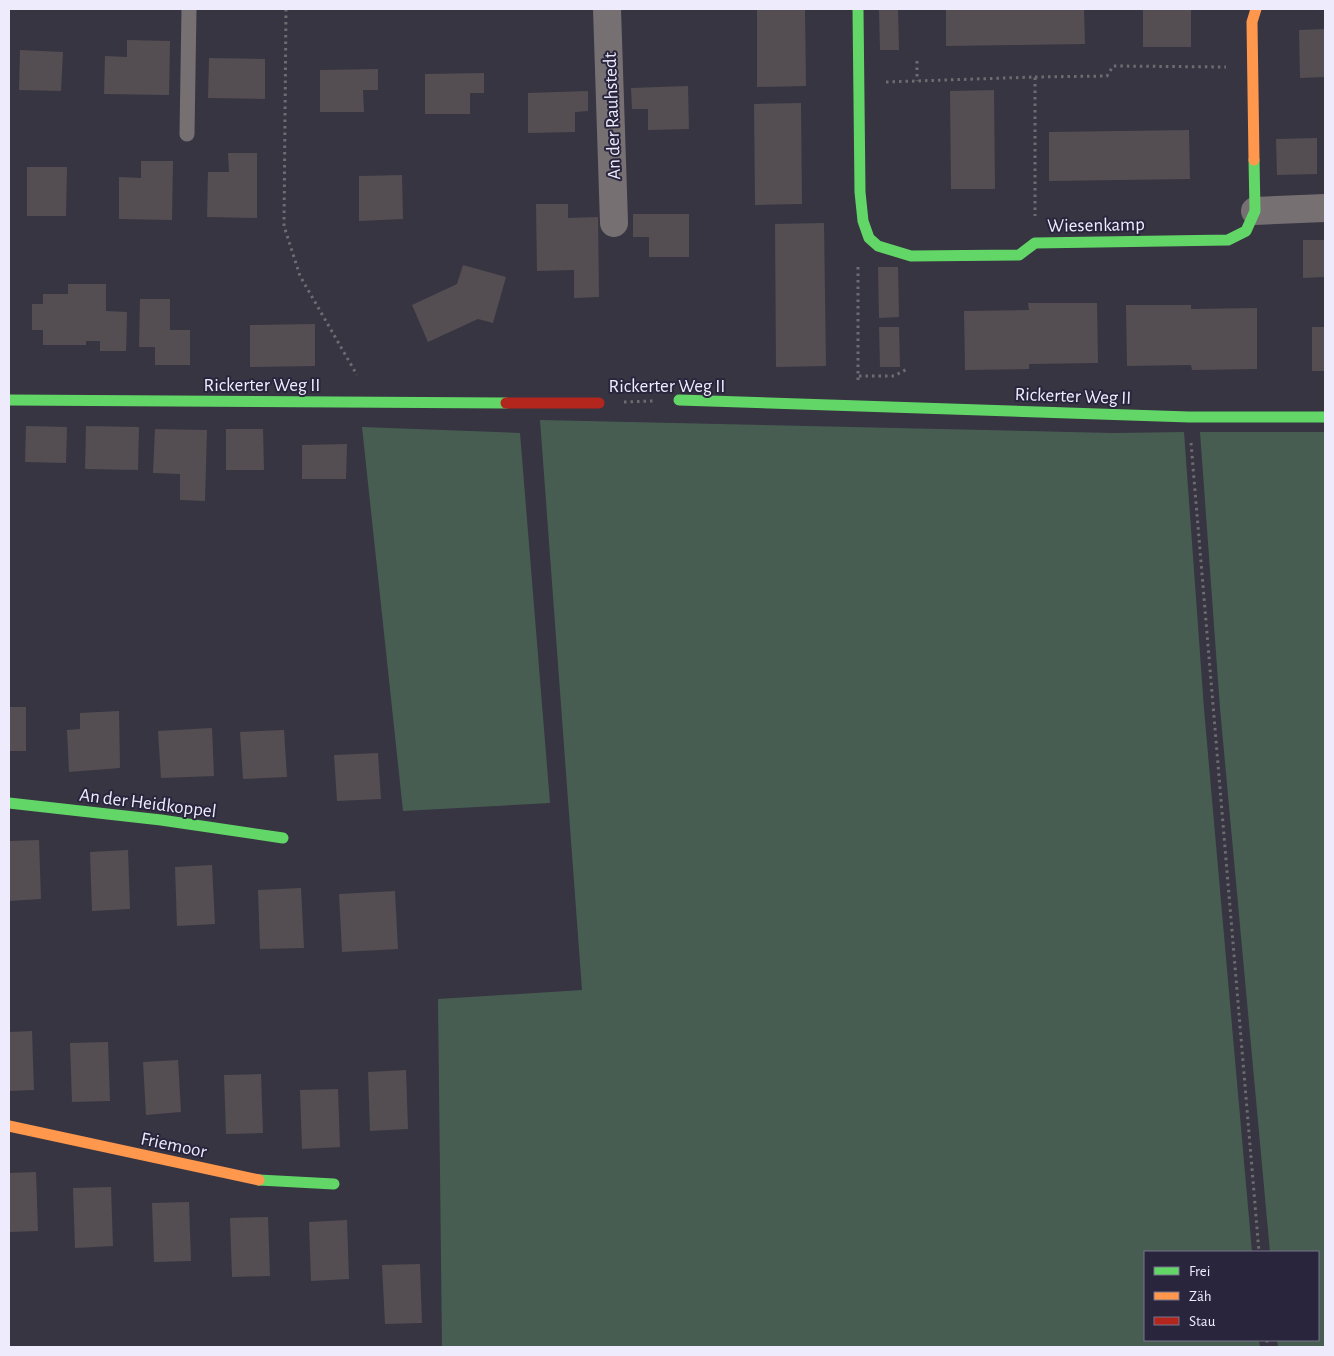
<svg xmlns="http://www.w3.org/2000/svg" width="1334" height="1356" viewBox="0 0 1334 1356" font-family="'Alegreya Sans',sans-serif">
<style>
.green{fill:#475d52}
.building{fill:#544e52}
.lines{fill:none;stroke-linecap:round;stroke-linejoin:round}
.path{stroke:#6f6c70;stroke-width:3;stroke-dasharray:2.5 4;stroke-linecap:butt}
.lane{stroke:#767072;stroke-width:15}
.street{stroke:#767072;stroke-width:28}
.fast{stroke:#63d668;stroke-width:11}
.slow{stroke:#ff974d;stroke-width:11}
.jam{stroke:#b3261e;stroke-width:11}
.labels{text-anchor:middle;stroke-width:4;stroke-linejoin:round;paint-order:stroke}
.street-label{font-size:19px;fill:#edebfc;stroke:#29253d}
</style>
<rect width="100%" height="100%" fill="#373542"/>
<path class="green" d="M540,420l573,13 71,-1 20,277 48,543h-107v88h114l1,7h-818l-4,-348 144,-9z
M362,427l158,6 30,370 -147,8z
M1200,432h125v915h-47l-1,-7h41v-88h-48l-50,-544z"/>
<path class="building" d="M757,9h48l1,77 -49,1z
M879,9h19l1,41h-19z
M946,9h138l1,35 -139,2z
M1143,9h48v38h-48z
M1325,29v48l-25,1 -1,-48z
M127,40l43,1 -1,54 -65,-1 1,-38 22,1z
M20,50l43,2 -2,39 -42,-1z
M209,58l56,1v40l-57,-1z
M378,69v21h-15l1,22h-44v-42z
M484,73v20h-14v21h-45v-40z
M688,86l1,43 -41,1v-21h-16l-1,-21z
M994,90l1,99h-44l-1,-98z
M588,91v20l-13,1v20l-47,1v-40z
M801,103l1,101 -47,1 -1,-101z
M1189,130l1,49 -141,2v-49z
M1317,138v36l-40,1 -1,-36z
M228,153h29v65l-50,-1 1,-45h21z
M141,161h32l-1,59 -53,-1v-42l22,1z
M27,167h40l-1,49h-39z
M402,175l1,44 -44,2v-45z
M536,204h32v14l30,-1 1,80 -25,1v-28l-37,1z
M633,214h56v43h-40v-20h-16z
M824,223l2,143 -50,1 -1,-143z
M1303,240h22v37l-22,1z
M463,265l43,12 -13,46 -15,-4 -50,23 -16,-37 45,-21z
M878,267h20l1,50 -20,1z
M68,284h38v27l21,1 -1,39h-26v-10h-14v4h-43v-15h-11v-26h11v-10h25z
M140,299h30v31h20v35h-35v-18h-16z
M1028,303h69l1,60 -69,1v5l-64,1 -1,-59 65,-1z
M1126,305h65v4l66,-1v61l-65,1 -1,-5 -64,1z
M315,324v42l-65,1v-42z
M879,327h20l1,40h-20z
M1312,327h13v44h-13z
M26,426l41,1 -1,36 -41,-1z
M86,426l53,1 -1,43 -53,-1z
M155,429l52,1 -2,71 -25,-1v-26l-27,-1z
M226,429h37l1,41h-38z
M347,444l-1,35h-44v-34z
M9,707h17v44h-17z
M119,711l1,57 -51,4 -2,-42 13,-1v-16z
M212,728l2,48 -53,2 -3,-47z
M284,730l3,47 -44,2 -3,-47z
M378,753l3,46 -44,2 -3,-46z
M39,840l2,59 -32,2v-60z
M128,850l2,59 -38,2 -2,-59z
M212,865l3,59 -38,2 -2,-59z
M301,888l3,60 -44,1 -2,-59z
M395,891l3,58 -56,3 -3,-58z
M32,1031l2,59 -25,1v-59z
M108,1042l2,59 -38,1 -2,-59z
M178,1060l3,52 -35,3 -3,-53z
M406,1070l2,59 -38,2 -2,-59z
M261,1074l2,59 -37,1 -2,-59z
M338,1089l2,58 -38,2 -2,-59z
M36,1172l2,59 -29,1v-59z
M111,1187l2,59 -38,2 -2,-60z
M189,1202l2,59 -37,1 -2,-59z
M268,1217l2,59 -38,1 -2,-59z
M347,1220l2,59 -38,2 -2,-59z
M420,1264l2,59 -37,1 -3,-59z"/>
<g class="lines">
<path class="path" d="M286,9l-2,217 16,50 57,99
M917,61v20
M1035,77l72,-1 6,-10 113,1
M886,82l149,-5v139
M859,376h35l15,-8
M858,380v-114
M624,402l29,-1
M1191,443l68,809
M1267,1340v7"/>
<path class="lane" d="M187,134l2,-125"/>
<path class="street" d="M607,9l7,214
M1255,211l70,-3"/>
<path class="fast" d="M858,9l2,183 3,29 6,17 9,8 33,10 108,-1 16,-12 193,-3 18,-9 9,-20 -1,-51
M9,400l497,3
M679,400l510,17h136
M9,803l152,17 122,18
M259,1180l75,4"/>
<path class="slow" d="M1254,160l-2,-138 4,-13
M9,1126l250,54"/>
<path class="jam" d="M506,403h93"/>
</g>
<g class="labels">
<g class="street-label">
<text transform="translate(611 116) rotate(-92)" y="7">An der Rauhstedt</text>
<text transform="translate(1096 224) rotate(-1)" y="7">Wiesenkamp</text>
<text x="262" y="391">Rickerter Weg II</text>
<text x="667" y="392">Rickerter Weg II</text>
<text transform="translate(1073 395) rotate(2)" y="7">Rickerter Weg II</text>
<text transform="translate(148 802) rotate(7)" y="7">An der Heidkoppel</text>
<text transform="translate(174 1144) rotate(12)" y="7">Friemoor</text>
</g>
</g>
<rect width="1334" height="1356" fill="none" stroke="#edebfc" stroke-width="20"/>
<rect x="1144" y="1251" width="175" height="90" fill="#29253d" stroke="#777489"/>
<rect x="1154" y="1267" width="25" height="8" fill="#63d668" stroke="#777489"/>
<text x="1189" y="1276" font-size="15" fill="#edebfc">Frei</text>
<rect x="1154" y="1292" width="25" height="8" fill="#ff974d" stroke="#777489"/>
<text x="1189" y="1301" font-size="15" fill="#edebfc">Zäh</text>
<rect x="1154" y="1317" width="25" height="8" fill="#b3261e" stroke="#777489"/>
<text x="1189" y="1326" font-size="15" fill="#edebfc">Stau</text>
</svg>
